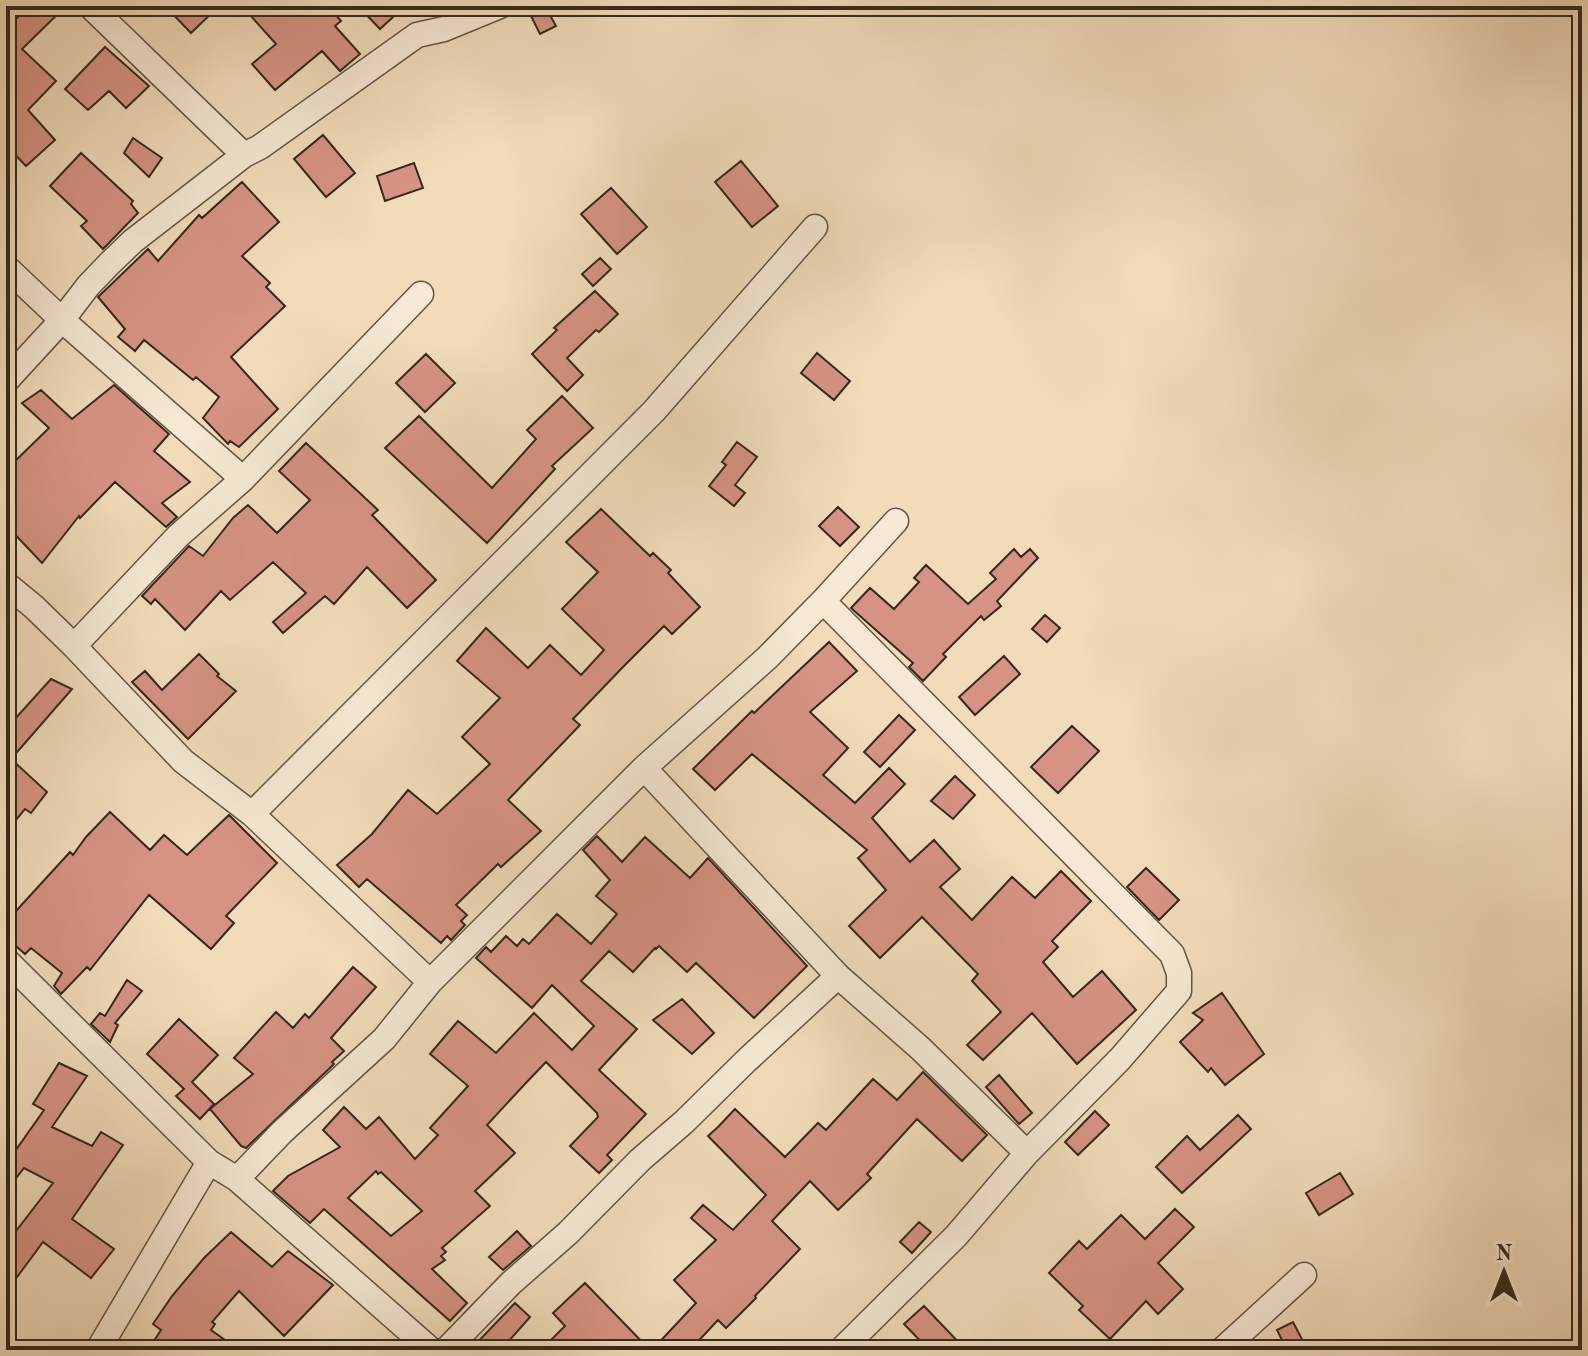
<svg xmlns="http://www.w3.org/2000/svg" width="1588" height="1356" viewBox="0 0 1588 1356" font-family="'Old Standard TT',serif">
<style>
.building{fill:#d69384;stroke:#34291c;stroke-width:2;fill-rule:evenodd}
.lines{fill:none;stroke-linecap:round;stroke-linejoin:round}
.minor-casing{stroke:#635644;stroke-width:27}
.minor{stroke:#f6e8d3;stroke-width:24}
</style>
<rect width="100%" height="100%" fill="#f1dbbb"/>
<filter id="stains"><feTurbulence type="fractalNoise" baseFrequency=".0025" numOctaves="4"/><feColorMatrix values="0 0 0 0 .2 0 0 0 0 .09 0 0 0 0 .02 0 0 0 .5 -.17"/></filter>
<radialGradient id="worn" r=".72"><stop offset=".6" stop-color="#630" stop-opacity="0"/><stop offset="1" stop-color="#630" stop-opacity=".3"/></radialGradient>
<path class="building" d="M29,6h37l-44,43 34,32 -28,29 27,30 -29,26 -20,-21v-116z
M165,6h54l-28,27z
M242,6h86l13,15 -6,5 25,28 -20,17 -18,-20 -47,39 -23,-26 24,-20z
M358,6h47l-25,23z
M526,6h19l11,20 -16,8z
M105,47l44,39 -23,22 -17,-17 -21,19 -23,-21z
M323,135l32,38 -29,24 -32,-38z
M133,138l29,20 -13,19 -25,-24z
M81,153l52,48 -2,3 7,9 -35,36 -22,-23 6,-5 -37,-35z
M741,161l37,45 -26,21 -37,-45z
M414,163l9,25 -38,13 -8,-25z
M242,182l37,40 -37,34 28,27 -4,4 19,19 -54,51 47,52 -39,38 -9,-6 -2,3 -25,-26 16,-21 -23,-20 -3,3 -49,-40 -9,11 -17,-14 7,-8 -27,-32 50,-48 10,12 41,-46 3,3z
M611,188l36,39 -30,27 -36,-40z
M600,258l11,11 -18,17 -11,-12z
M595,291l23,23 -19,18 -3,-2 -29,28 16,17 -16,16 -35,-37 25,-24 -3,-2z
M817,353l33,28 -16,19 -33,-27z
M426,354l29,29 -30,29 -29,-29z
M114,385l55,49 -15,17 36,31 -28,21 15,14 -11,10 -51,-45 -35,36 -1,-2 -37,47 -36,-38v-55l43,-42 -27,-25 19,-13 31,29z
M562,396l31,32 -41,38 3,3 -68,74 -102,-95 34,-32 73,72 44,-49 -9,-9z
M737,442l20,15 -22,28 10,8 -11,13 -25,-20 17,-21 -4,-3z
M306,443l72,67 -6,5 64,65 -29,28 -40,-41 -33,37 -9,-8 -42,37 -10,-11 33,-29 -33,-31 -43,38 -9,-9 -36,39 -30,-31 -4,5 -9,-8 47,-50 14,10 30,-38 15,-13 29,28 33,-33 -31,-29z
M838,507l21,20 -19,19 -21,-20z
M601,509l49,47 3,-3 18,17 -3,3 32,34 -28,27 -8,-8 -41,41 -50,52 7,6 -72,75 33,31 -40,36 -3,-3 -42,41 11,10 -6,6 4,4 -14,15 -4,-4 -6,7 -74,-64 -8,8 -22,-22 35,-31 36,-44 29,24 53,-50 -28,-27 38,-39 -43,-37 29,-33 42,40 22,-23 31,30 23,-25 -42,-41 36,-37 -32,-30z
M1014,549l7,8 9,-8 8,9 -41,43 4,5 -17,14 -3,-4 -38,38 3,3 -23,24 -14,-14 4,-4 -62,-55 19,-20 24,21 25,-27 -5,-4 12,-13 42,39 28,-25 -6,-6z
M1045,615l15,13 -13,14 -15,-13z
M829,642l28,29 -47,41 38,36 -25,27 32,28 34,-35 16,16 -33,34 38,44 24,-22 26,29 -20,18 32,33 40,-43 23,21 26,-27 30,30 -39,40 6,6 -15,15 30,35 29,-26 34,39 -59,54 -45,-51 -49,47 -16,-15 34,-33 -29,-31 6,-7 -56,-57 -42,41 -31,-32 37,-36 -28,-32 9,-8 -115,-96 -37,36 -22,-21 59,-58 2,2z
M199,654l20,20 -2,2 19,15 -48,48 -56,-57 13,-11 17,19z
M1004,656l16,18 -45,41 -16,-18z
M51,679l21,10 -61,70 36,33 -16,21 -6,-4 -19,23v-119l8,7z
M899,715l16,15 -35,37 -16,-15z
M1072,726l27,25 -41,42 -27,-26z
M955,776l20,19 -22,24 -22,-18z
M110,812l40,38 14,-15 23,20 42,-40 48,48 -51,53 8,7 -23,26 -62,-54 -59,75 -3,-3 -26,27 -7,-8 8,-13 -31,-25 -6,6 -19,-17v-35l10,9 54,-59 3,3 13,-18z
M597,836l25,26 23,-25 45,41 18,-20 99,108 -53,52 -58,-55 -9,9 -28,-26 -3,3 -1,-1 -22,24 -24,-21 -28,30 56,48 -38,41 47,44 -39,41 5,5 -13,13 -29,-27 28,-29 -1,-4 -51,-51 -22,23 -37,40 28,28 -40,38 15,15 -48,42 4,4 -5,4 4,4 -13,9 35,34 -17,18 -126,-112 -14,14 -37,-32 15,-15 52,-29 -17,-17 21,-23 22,22 13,-12 36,42 23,-24 -8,-7 38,-42 -38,-32 28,-33 38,32 38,-40 38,37 22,-24 -42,-41 -20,23 -56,-50 10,-11 5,5 15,-16 11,10 6,-7 6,5 28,-30 34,30 26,-30 -21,-18 14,-16 -27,-30zM376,1171l2,3 3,-2 41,39 -31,25 -43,-38z
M1146,868l33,32 -20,20 -32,-33z
M353,967l23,20 -45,51 13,13 -12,11 2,2 -88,84 -5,-2 -31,-37 43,-35 -19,-16 42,-46 17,16 12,-14 4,4z
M127,980l15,11 -27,32 3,2 -8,17 -19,-18 9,-11 5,3z
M1222,993l42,61 -39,31 -14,-17 -3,4 -28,-30 23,-22 -10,-7z
M682,999l32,34 -22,21 -39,-34z
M179,1019l39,36 -26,27 22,22 -14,15 -24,-23 8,-7 -37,-35z
M59,1063l28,13 -35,51 40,19 9,-14 22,13 -51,74 42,30 -23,29 -48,-36 -37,50v-48l47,-61 -29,-15 -18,23v-27l38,-54 -11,-6z
M923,1072l64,63 -25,26 -45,-42 -50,55 4,4 -33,32 -28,-29 -38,40 28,28 -45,47 1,2 -30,30 -8,-8 -28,30h-38l44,-47 -22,-23 42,-40 -25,-22 12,-13 30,25 33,-35 -58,-59 10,-9 17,-18 50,48 33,-34 8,7 47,-51 24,21z
M999,1075l33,38 -13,11 -33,-37z
M1095,1111l14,14 -31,30 -13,-13z
M1238,1115l13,14 -69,64 -26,-26 31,-31 13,14z
M1340,1173l13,21 -34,21 -13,-22z
M1175,1209l19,18 -36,36 25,26 -25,25 -12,-13 -36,38 -31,-29 4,-4 -34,-33 30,-32 8,8 34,-34 24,24z
M919,1222l12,10 -19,21 -12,-11z
M517,1231l14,15 -28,24 -14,-13z
M231,1232l41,35 16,-16 45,34 -49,51 -45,-45 -27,31 3,2 -4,6 28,20h-91l13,-20 -8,-6 19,-28 32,-38z
M585,1283l65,67h-109l24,-24 -12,-13z
M515,1303l15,14 -29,33h-31z
M924,1306l42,44h-37l-25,-26z
M1293,1322l12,23 -9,5h-25l11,-10 -5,-10z"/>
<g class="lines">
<defs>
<path id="minor" d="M90,6l154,149
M6,267l56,53 181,159 178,-185
M6,381l56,-61 26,-34 21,-22 24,-23 111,-86 16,-8 157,-112 27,-6 56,-23
M6,584l28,23 40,39 109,115 69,53 178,168
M823,601l73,-80
M74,646l104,-110 65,-57
M644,768l194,208 83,73 106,104
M252,814l402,-403 161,-184
M6,960l203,202 28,17 194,171
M237,1179l45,-47 102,-93 46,-57 214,-214 123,-110 56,-57 349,353 7,19v18l-59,68 -93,94 -71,83 -115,114
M98,1350l111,-188
M446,1350l65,-67 57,-50 72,-73 44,-38 63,-62 91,-84
M1222,1350l82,-75"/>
</defs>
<use href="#minor" class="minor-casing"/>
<use href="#minor" class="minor"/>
</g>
<rect width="1588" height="1356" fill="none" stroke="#f1dbbb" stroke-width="32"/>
<rect x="8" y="8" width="1572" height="1340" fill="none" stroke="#34291c" stroke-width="4"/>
<rect x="16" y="16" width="1556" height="1324" fill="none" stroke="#34291c" stroke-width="2"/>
<g transform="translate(1504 1272)" stroke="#f6e8d3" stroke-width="6" paint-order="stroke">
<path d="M0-6L14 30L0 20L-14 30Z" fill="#34291c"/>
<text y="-12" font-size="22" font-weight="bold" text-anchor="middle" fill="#34291c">N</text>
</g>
<rect width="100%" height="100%" filter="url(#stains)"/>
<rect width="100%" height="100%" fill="url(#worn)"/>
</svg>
